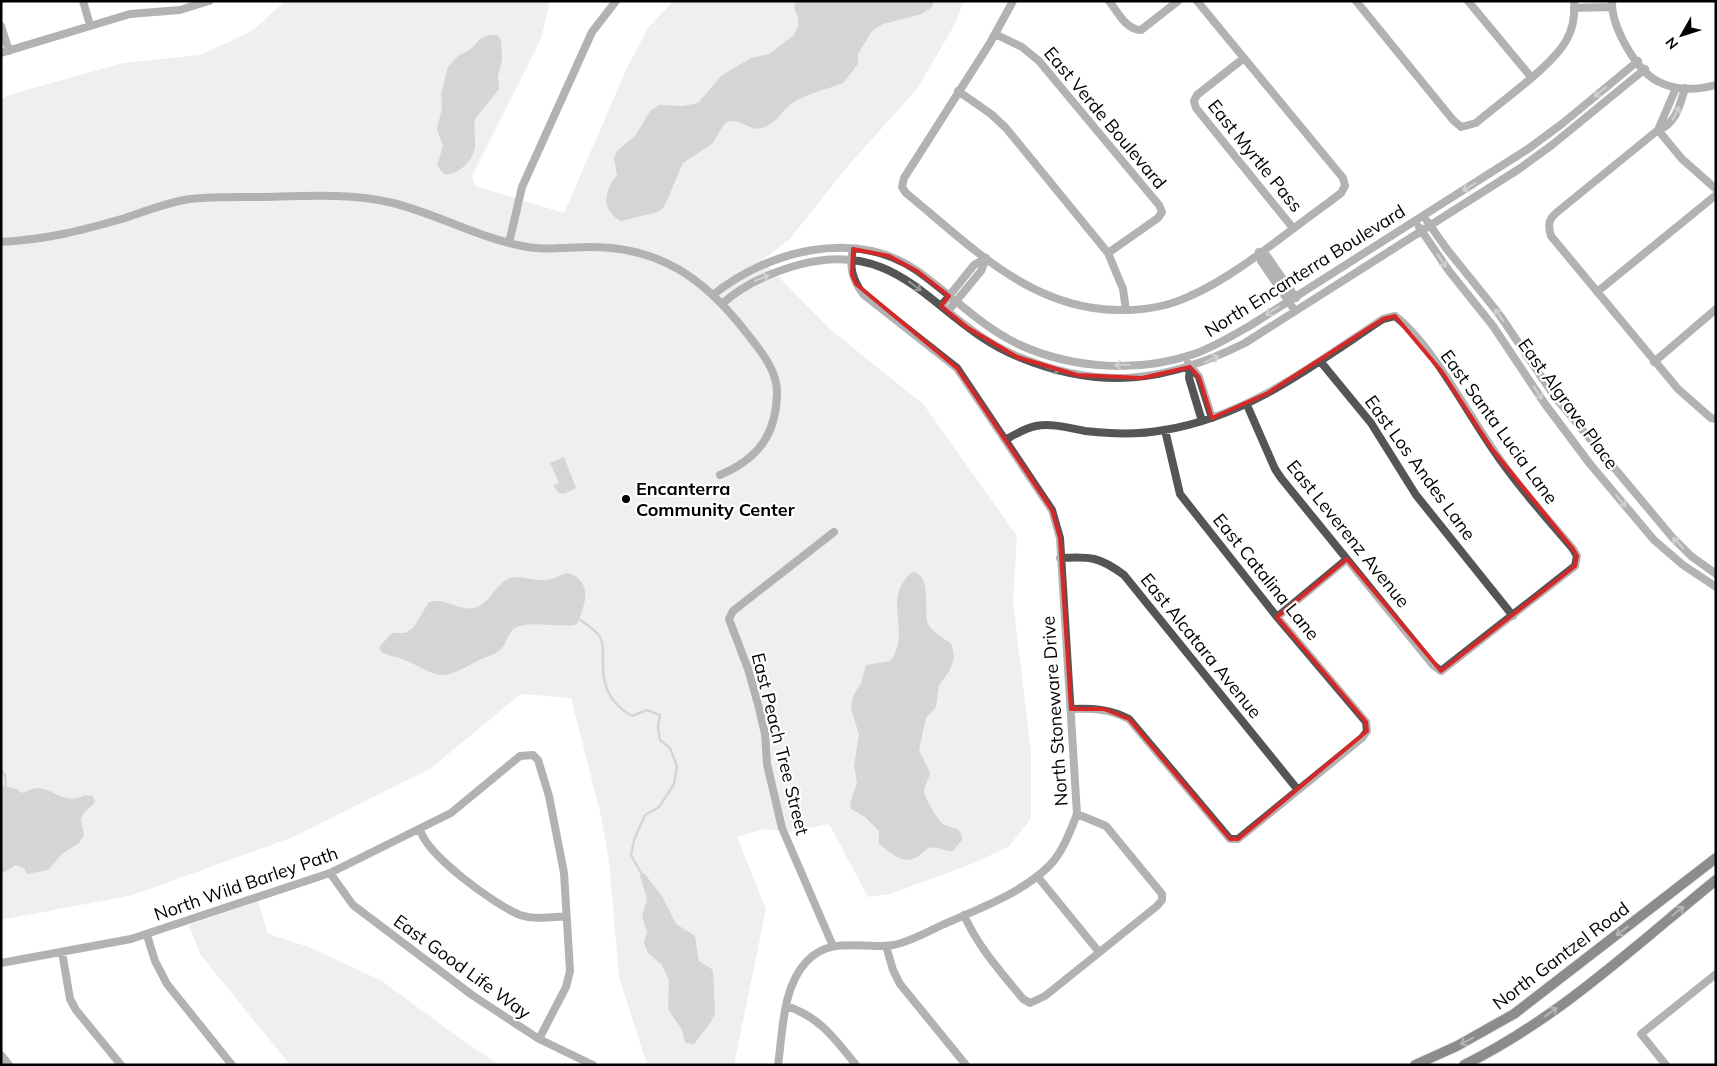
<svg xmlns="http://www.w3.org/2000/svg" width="1717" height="1066" viewBox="0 0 1717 1066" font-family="Mulish,sans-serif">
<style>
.green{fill:#dcdcdc}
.water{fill:#a3a3a3}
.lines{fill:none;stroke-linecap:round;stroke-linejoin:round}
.stream{stroke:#a3a3a3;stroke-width:2.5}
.major-casing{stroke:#dbdbdb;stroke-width:12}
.minor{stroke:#555;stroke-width:8}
.major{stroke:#000;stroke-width:10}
.oneway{stroke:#999}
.oneway2{stroke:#595959}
.marked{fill:none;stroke:#d62828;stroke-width:4;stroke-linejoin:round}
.poi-dot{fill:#000;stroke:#fff;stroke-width:2}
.labels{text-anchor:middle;stroke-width:4.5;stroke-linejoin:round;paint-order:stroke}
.street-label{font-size:18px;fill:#000;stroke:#fff}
.poi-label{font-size:18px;font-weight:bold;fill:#000;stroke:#fff;text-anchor:start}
</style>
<rect width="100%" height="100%" fill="#fff"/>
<path class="green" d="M285,1h265l-9,38 -69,137 3,10 89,27 63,-145 21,-40 25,-27h291l-9,23 -38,65 -70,78 -58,73 -27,20 68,69 94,76 93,131 -4,65 18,151v67l-23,28 -34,16 -84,31 -22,3 -39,-73 -39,8 -26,-3 -27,8 29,72 -32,156h-87l-28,-88 -10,-116 -8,-45 -30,-118 -50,-4 -91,75 -137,68 -160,58 -132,25v-821l8,-4 114,-32 77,-8 52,-24z
M258,901l10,33 41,13 73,34 80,59 37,25h-209l-90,-111 -11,-29z"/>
<path class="water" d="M795,1h139l-2,6 -10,7 -39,10 -11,7 -14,23v10l-15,19c-15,6 -37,11 -51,20 -11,8 -15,21 -30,25 -14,4 -22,-12 -37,-5l-13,21 -29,19 -19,44 -6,5 -37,9c-21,-12 -17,-29 -4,-46l-3,-17 3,-7 18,-15 16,-26 8,-5 24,1 15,-3 24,-28 29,-17 18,-4 25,-19 4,-9v-8l-4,-10z
M489,35h8l4,4 1,20 -4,18 1,12 -24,30c-2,9 1,19 0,28 -2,14 -17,29 -31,27l-7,-8 6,-20 -6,-17 5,-21 -1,-15 7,-26 10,-11 13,-7 10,-11z
M564,457l12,31 -12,6 -5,-1 -6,-8 6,-2 -9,-20z
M912,572c21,1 11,40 16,52 5,9 17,14 24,21l2,13 -4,12 -11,15 -3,22 -10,11 -7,32 11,23c-1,6 -6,13 -6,18 0,6 13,27 17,31 8,8 21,2 21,18l-9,11c-9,1 -15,-5 -23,-3 -5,1 -8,6 -13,9 -14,9 -27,-5 -38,-13v-13l-14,-14 -14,-8 -1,-5 7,-22 -3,-16 5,-31 -8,-27 2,-12 8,-13 5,-18 24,-4c23,-28 -10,-61 22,-89z
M568,573c25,8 18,31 9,51 -11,5 -45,-4 -60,3 -9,3 -10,17 -17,23 -6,6 -14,6 -21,10 -43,23 -35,17 -77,-1 -7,-3 -14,-3 -21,-7l-1,-6 12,-13h13l8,-5 16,-26c18,-5 29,9 44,6 17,-3 21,-23 35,-29 12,-5 26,3 38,1 8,-1 14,-5 22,-7z
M1,785l16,4 5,4c5,-2 11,-5 16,-5 16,1 28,18 47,7l8,1 2,6 -12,12 -2,6 3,16 -5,7 -16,10 -15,17 -21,4 -3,-6 -8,-3 -15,9z
M644,873l18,23 14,28 19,12 4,25 14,9 2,43 -4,9 -17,22 -9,-1 -3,-13 -14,-21 1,-29 -7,-15 -14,-12 -4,-10 3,-12 -5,-14 5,-18 -7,-23z"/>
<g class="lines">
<path class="stream" d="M579,619c7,5 17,11 21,18 4,8 3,15 3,23 -1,25 6,43 29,56l15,-6 13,5 -2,12 2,13 10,8 7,18 -3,18 -15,23 -14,8 -11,25 -3,15 11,20
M1,771l4,4 1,12"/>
<defs>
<path id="major" d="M1415,1065l42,-19 57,-32 202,-156
M1464,1065c94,-46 172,-120 252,-185"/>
</defs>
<use href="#major" class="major-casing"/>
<path class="minor" d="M83,1l7,24
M1013,1l-23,42 -86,135 -2,9 4,6c66,54 127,119 218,117 23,0 45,-4 66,-14 46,-20 97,-64 138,-93l13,-10 4,-7 -2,-8 -146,-177
M1109,1c9,11 17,29 32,29l37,-29
M1356,1l97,119 8,7 15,-4c23,-20 78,-58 91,-84 6,-11 8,-26 7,-38
M1468,1l63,76
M1612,1c-1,25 24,70 47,81 18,9 38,8 57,3
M1574,8l37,-1
M1,26l8,25
M995,34l27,13 17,14 120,144 3,7 -4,6 -50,35
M1,53l129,-39 50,-4 29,-9
M1244,58l-47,37 -3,6 2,7 97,120
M1685,88c-5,17 -9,36 -27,42l-102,83c-8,7 -8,13 -5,23l127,153 33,29 5,1
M958,91l33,23 15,14 102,125 15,36 3,21
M1658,130l24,29 34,30
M1658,130l18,-42
M1427,221l19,27 53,66 56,83 117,140 19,19 25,18
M1419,227l30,44 44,55 52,78 45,60 64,76 29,25 33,22
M1,242c48,-3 79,-11 124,-24 21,-7 43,-16 65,-19 24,-3 49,-2 73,-2 43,-1 87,-4 130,6 44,11 84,34 129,43 22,5 45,1 68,1 69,0 113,30 155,84 14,18 33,39 32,63 -1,42 -20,65 -57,81
M509,243l13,-56 70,-155 24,-31
M1259,252l8,4 29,42
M1259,252l2,9 34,50
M1597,292l119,-97
M713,295c54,-44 141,-67 203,-25 36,25 65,57 104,75 53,24 119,28 174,9 20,-7 38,-18 57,-29l277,-176 35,-26 75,-62
M722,304c22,-20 47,-31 76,-39 107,-29 136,58 221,92 82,34 148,25 226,-14l274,-174 33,-24 93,-76
M941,306l33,-41 12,-7
M948,311l33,-40 5,-13
M1320,361l51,62 45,72 97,121
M1654,362l62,-53
M1188,363l11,14 13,41
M1190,367l-1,11 13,43
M1005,440c9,-5 20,-12 31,-14 16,-3 33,2 49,5 26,3 53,4 79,-1 83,-13 151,-66 219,-111l12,-3c37,29 70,93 97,132 24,36 53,68 81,101l4,7 -2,10 -134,105 -8,-6 -152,-187 -6,-9 -28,-64
M1060,558c30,-2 40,-1 64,17l174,215
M1277,617l70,-58
M1071,709c22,-1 39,0 58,10l101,120h8l124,-101 5,-7 -1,-9 -89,-105 -97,-123 -15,-64
M420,829c6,26 75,76 100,86 14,5 32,2 46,1
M330,873l23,32 119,90 67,44 54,26
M1037,876l62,76
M964,915c14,32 37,57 59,84l7,4 15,-7 112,-90 5,-6v-6l-56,-68 -29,-12
M147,935l8,26 12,23 65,81
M833,946l-51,-118 -15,-64 -2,-30 -6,-26 -11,-39 -19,-50 4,-8 101,-79
M886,946l7,24 7,14 66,81
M62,952l8,47 6,11 45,55
M1,963l130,-24 199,-66 121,-60 69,-57 13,-1 5,5 11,36 15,77 6,98 -4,16 -27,52
M786,1006c33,10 49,33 70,59
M1,1055l8,10
M778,1065c5,-34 4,-78 29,-104 25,-26 57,-11 86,-16 17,-3 34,-13 49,-20 36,-16 78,-31 106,-58 14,-13 22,-35 29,-53l-17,-276 -8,-28 -95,-142 -94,-74c-11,-15 -14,-28 -10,-45
M1666,1065l-25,-31 75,-60"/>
<use href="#major" class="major"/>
</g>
<defs><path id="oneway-shaft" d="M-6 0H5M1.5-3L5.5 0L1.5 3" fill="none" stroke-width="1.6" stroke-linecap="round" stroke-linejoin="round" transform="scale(1.25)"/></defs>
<g class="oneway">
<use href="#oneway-shaft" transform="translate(1600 92) rotate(140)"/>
<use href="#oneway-shaft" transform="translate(1676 113) rotate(-63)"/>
<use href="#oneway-shaft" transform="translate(1469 187) rotate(148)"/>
<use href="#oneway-shaft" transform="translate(1442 261) rotate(55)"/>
<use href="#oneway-shaft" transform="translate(762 278) rotate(-23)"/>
<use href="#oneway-shaft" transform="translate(915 286) rotate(37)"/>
<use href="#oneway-shaft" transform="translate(1272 311) rotate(147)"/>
<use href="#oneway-shaft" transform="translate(1499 315) rotate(-126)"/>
<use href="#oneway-shaft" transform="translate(1212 359) rotate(-24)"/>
<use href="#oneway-shaft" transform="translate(1122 365) rotate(179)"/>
<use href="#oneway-shaft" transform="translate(1053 369) rotate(15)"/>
<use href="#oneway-shaft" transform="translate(1538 393) rotate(58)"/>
<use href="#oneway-shaft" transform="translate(1621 501) rotate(50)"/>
<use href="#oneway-shaft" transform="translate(1678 543) rotate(-135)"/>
</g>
<g class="oneway2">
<use href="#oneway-shaft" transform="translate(1678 911) rotate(-39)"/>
<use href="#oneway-shaft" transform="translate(1622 931) rotate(142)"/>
<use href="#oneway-shaft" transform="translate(1551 1012) rotate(-36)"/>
<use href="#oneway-shaft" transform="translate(1467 1041) rotate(152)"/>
</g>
<path d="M0 0H1717V1066H0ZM853,249l36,7 28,15 32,25 -8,10 27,22 49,29 60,18 65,3 48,-11 9,10 13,41 56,-25 115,-74 12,-3 47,56 50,77 81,100 4,7 -2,10 -134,105 -94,-112 -70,58 89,105 1,9 -129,108h-8l-101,-120 -25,-10h-33l-11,-171 -8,-28 -95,-142 -101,-84 -4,-9z" fill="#fff" fill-opacity=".55" fill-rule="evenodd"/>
<path class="marked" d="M853,249l36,7 28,15 32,25 -8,10 27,22 49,29 60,18 65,3 48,-11 9,10 13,41 56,-25 115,-74 12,-3 47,56 50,77 81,100 4,7 -2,10 -134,105 -94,-112 -70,58 89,105 1,9 -129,108h-8l-101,-120 -25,-10h-33l-11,-171 -8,-28 -95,-142 -101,-84 -4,-9z"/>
<circle class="poi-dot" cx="626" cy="499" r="5"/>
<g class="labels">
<g class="street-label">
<text transform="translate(1105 118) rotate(50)" y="6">East Verde Boulevard</text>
<text transform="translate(1255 156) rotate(51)" y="6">East Myrtle Pass</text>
<text transform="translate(1305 271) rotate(-32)" y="6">North Encanterra Boulevard</text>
<text transform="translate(1568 404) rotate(54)" y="6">East Algrave Place</text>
<text transform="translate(1499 427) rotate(54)" y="6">East Santa Lucia Lane</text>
<text transform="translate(1420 468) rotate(54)" y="6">East Los Andes Lane</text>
<text transform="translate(1348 534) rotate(51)" y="6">East Leverenz Avenue</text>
<text transform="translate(1266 577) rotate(51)" y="6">East Catalina Lane</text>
<text transform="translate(1201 646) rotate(51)" y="6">East Alcatara Avenue</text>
<text transform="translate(1055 711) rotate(-94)" y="6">North Stoneware Drive</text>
<text transform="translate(780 744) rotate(76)" y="6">East Peach Tree Street</text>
<text transform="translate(246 884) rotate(-19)" y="6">North Wild Barley Path</text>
<text transform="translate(1561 956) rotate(-37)" y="6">North Gantzel Road</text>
<text transform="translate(462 967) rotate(36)" y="6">East Good Life Way</text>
</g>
<g class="poi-label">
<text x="636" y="495">Encanterra<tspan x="636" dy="21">Community Center</tspan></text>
</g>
</g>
<rect width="1717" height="1066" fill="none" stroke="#000000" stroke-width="5"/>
<g transform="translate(1682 35) rotate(231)" stroke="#ffffff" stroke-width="4" paint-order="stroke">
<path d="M0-4L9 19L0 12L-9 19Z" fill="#000000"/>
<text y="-8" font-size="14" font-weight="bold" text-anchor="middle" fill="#000000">N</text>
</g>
</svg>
